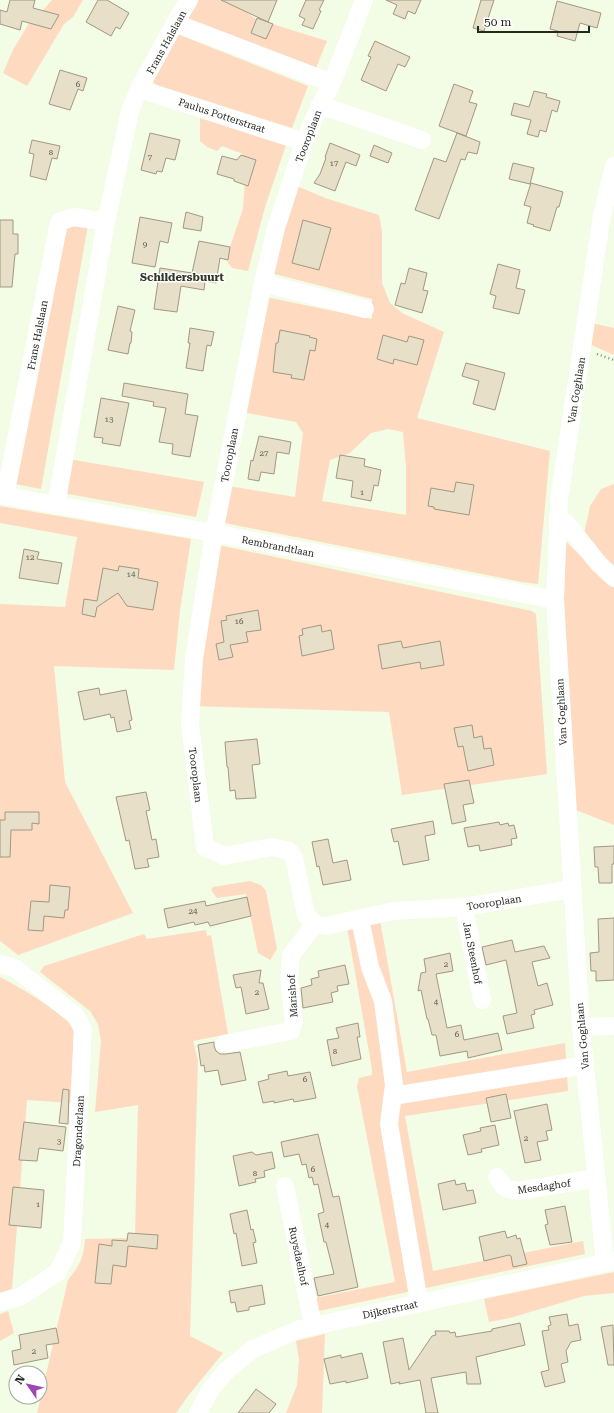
<svg xmlns="http://www.w3.org/2000/svg" width="614" height="1413" viewBox="0 0 614 1413" font-family="'Roboto Serif',serif">
<style>
.green{fill:#fedac0;fill-rule:evenodd}
.building{fill:#e8dfc8;stroke:#a09882}
.lines{fill:none;stroke-linecap:round;stroke-linejoin:round}
.path{stroke:#878e7d;stroke-width:2.5;stroke-dasharray:1 3;stroke-linecap:butt}
.minor{stroke:#fff;stroke-width:18}
.labels{text-anchor:middle;stroke-width:3;stroke-linejoin:round;paint-order:stroke}
.number-label{font-size:8px;fill:#555649}
.street-label{font-size:10px;fill:#24281f;stroke:#fff}
.neighbourhood-label{font-size:11px;font-weight:bold;fill:#313825;stroke:#fff}
</style>
<rect width="100%" height="100%" fill="#f3fce4"/>
<path class="green" d="M52,0h31l-10,17 -9,7 -37,62 -24,-13 10,-23 19,-32 13,-10z
M192,0h38l26,19 71,22 -12,29 -132,-52z
M172,32l136,54 -16,42 -135,-43 -8,-5z
M200,117l86,28 -21,62 -17,64 -16,-3 -4,-5 2,-16 13,-38 3,-42 -6,-8 3,-5 -21,-8 -5,5 -10,-4 -7,-6z
M292,184l33,14 54,17 3,16v52l8,20 12,10 42,19 -27,86 133,33 -12,133 -16,-2 -307,-61 7,-36 73,12 8,-64 -7,-11 -60,-11 25,-115 111,23v-20l-105,-27zM388,429l15,3 3,34v49l-84,-14 8,-41 20,-7 21,-20z
M58,224l30,1 -47,264 -32,-6z
M587,322l27,6v27l-29,-13z
M62,458l142,24 -8,35 -139,-25z
M614,484v84l-31,-29 7,-33 11,-17z
M0,506l191,33 -11,71 -6,60 -120,-4 11,116 68,131 -115,42 -18,-14v-337l65,3 12,-70 -77,-14z
M562,538l52,50v237l-43,-17z
M213,544l319,67 4,3 11,160 -145,21 -13,-83 -195,-6z
M250,881l11,4 5,6 11,58 -7,11 -12,-7 -12,-59 -29,4 -6,-8 2,-3z
M380,920l27,152 158,-29 3,48 -163,25 28,155 150,-30 2,13 -271,58 -4,-13 85,-17 -38,-196 2,-8 13,-3v-6l-25,-142z
M206,930l1,6 4,-1 17,99 -35,7 5,19 -8,276 33,17 -35,43 -12,17h-139l31,-133c11,-14 16,-22 17,-41l50,-1 3,-133 -43,7 6,-71 -3,-17 -8,-13 -50,-39 4,-6 100,-32 3,5z
M0,977c27,14 52,30 74,50l-3,76 -44,-3 -15,189 -12,4z
M614,1272v21l-30,3 -74,22 -21,4 -5,-23z
M8,1311l6,22 -14,8v-27z
M325,1334l-3,79h-36l11,-28 2,-25 -3,-19z"/>
<path class="building" d="M10,0h25l-2,8 26,7 -8,14 -29,-8 -2,9 -20,-6v-14l7,2z
M98,0h9l22,13 -9,16 -4,-2 -5,9 -25,-14z
M221,0h56l-9,22z
M306,0h18l-5,10 2,1 -8,18 -11,-4 3,-6 -6,-3z
M386,0h35l-6,14 -7,-3 -3,8 -12,-5 4,-9z
M481,0h13l-10,31 -11,-3z
M557,1l44,12 -4,15 -17,-5 -5,18 -18,-5 1,-5 -8,-2z
M257,18l16,6 -7,15 -15,-6z
M375,41l35,16 -5,10 -7,-3 -12,27 -25,-11 10,-23 -3,-1z
M60,70l27,8 -4,13 -5,-2 -8,21 -21,-6z
M454,84l19,7 -4,11 8,2 -11,32 -27,-10z
M534,91l13,3 -1,3 14,4 -3,11 -5,-2 -6,22 -6,-2 -2,7 -11,-3 4,-14 -20,-5 3,-12 15,4z
M150,133l30,7 -5,20 -9,-2 -4,14 -5,-1 -1,3 -15,-4z
M457,133l23,9 -3,12 -9,-2 -3,8 -4,-1 -22,60 -24,-9 19,-52 12,4z
M32,140l28,6 -3,13 -5,-1 -6,22 -16,-4 4,-22 -5,-1z
M330,143l30,12 -4,11 -10,-4 -11,29 -21,-8 6,-9 6,-16 -1,-1z
M374,145l18,8 -4,10 -18,-7z
M241,155l15,5 -8,26 -14,-5v-2l-17,-5 5,-18 15,4z
M513,163l21,5 -4,16 -21,-5z
M531,183l32,9 -4,15h-2l-7,24 -17,-5 1,-1 -7,-2 4,-16 -7,-2z
M186,212l17,5 -2,14 -18,-3z
M140,217l32,6 -4,20 -8,-2 -5,26 -23,-4z
M0,220h13v14h5v20h-3l-3,33h-12z
M303,220l28,8 -12,42 -27,-7z
M199,241l31,6 -2,13 -8,-2 -4,25 -11,-2 -1,9 -23,-4 -4,26 -23,-3 6,-41 32,5z
M498,264l22,6 -4,18 9,2 -6,24 -26,-6 3,-12 -6,-2z
M409,268l18,5 -4,17 5,1 -6,22 -27,-8 6,-22 4,1z
M118,306l17,4 -5,21 2,1 -1,11h-1l-2,11 -20,-4z
M190,328l24,4 -3,14 -4,-1 -4,26 -17,-3 4,-25h-2z
M280,330l30,6 -1,1 8,2 -2,12 -5,-1 -6,30 -13,-2 1,-3 -19,-3 3,-29h2z
M383,335l24,7 2,-6 15,4 -7,25 -23,-6 -1,5 -16,-5z
M466,363l39,10 -10,37 -22,-6 6,-23 -17,-5z
M124,383l64,11 -3,20 13,2 -8,41 -18,-3 1,-10 -14,-2 7,-34 -13,-2 1,-4 -32,-6z
M101,398l28,5 -9,43 -18,-3 1,-5 -9,-1z
M259,436l32,6 -2,12 -12,-2 -3,22 -13,-2 -2,9 -11,-2 3,-19 2,1z
M340,455l25,4 -1,7 17,4 -3,16 -4,-1 -3,16 -20,-4 2,-16 -17,-3z
M456,482l18,3 -5,30 -35,-6v-2l-6,-1 3,-18 23,4z
M24,549l15,3 -2,7 25,4 -4,21 -39,-6z
M119,566l20,3 -1,9 20,4 -5,28 -26,-4 -9,-13 -21,14 -2,10 -13,-3 2,-15 13,2 6,-33 15,3z
M258,610l3,20 -15,2 2,10 -18,3 3,12 -14,3 -3,-16 8,-2 -3,-21 6,-1 -1,-4z
M321,625l1,7 9,-2 3,19 -32,7 -3,-20 4,-1 -1,-6z
M401,641l2,7 37,-7 4,24 -23,4 -1,-7 -38,7 -4,-24z
M99,688l1,7 26,-5 6,30 -3,1 2,8 -14,3 -3,-15 -3,1 -1,-4 -26,6 -6,-28z
M472,725l2,13 8,-2 2,13 7,-1 3,17 -26,6 -5,-25 -5,1 -4,-19z
M257,739l3,25 -8,1 4,33 -20,1 -1,-9 -5,1 -2,-24h-1l-2,-25z
M469,780l5,23 -11,2 3,16 -14,3 -8,-40z
M146,792l4,18 -4,1 3,14 3,15 4,-1 3,18 -12,2 2,8 -14,2 -6,-29 -3,1 -10,-44z
M5,812h34v12l-7,-1v7h-21l-1,27h-10v-37h5z
M433,821l2,13 -10,2 4,24 -26,5 -5,-24 -4,1 -3,-13z
M499,822l1,3 8,-2 1,3 5,-1 3,13 -6,1 1,6 -32,6 -1,-6 -11,2 -4,-19z
M328,839l5,24 14,-3 4,20 -28,5 -4,-19 -2,1 -5,-25z
M614,846v18h-2v19h-13l-1,-16h-3l-1,-20z
M50,885l20,2 -2,23h-3l-1,8 -20,-2 -1,15 -15,-1 3,-29 18,1z
M247,897l4,19 -41,10 -2,-4 -13,3 -1,-3 -26,6 -4,-19 41,-8 1,5z
M614,918v62l-18,1v-10h-5l-1,-18 9,-1 -1,-33z
M512,940l3,12 29,-6 6,12 -18,4 6,24 9,-3 6,22 -19,5 1,4 -4,1 3,13 -27,6 -4,-18 14,-3 -11,-53 -20,5 -4,-18z
M450,953l3,18 -17,3 11,54 14,-3 3,15 34,-7 4,17 -34,8 -1,-7 -27,5 -4,-21h-4l-4,-16h-1l-6,-29 -3,1 3,-18 5,-1 -2,-13z
M345,965l4,19 -12,2 1,5 -7,2 2,9 -30,6 -2,-20 11,-3 -1,-6 8,-2 -1,-6z
M261,970l-2,13h4l6,26 -23,5 -5,-27 -5,1 -3,-13z
M358,1023l2,14h-3l4,22 -29,7 -5,-26 12,-2 -3,-10z
M214,1042v4l2,5 4,3h6l14,-2 6,28 -25,5 -3,-15 -13,2 -1,-7 -3,1 -3,-21z
M287,1071l1,5 22,-4 6,26 -22,4 -1,-3 -19,4v-2l-11,2 -5,-21 11,-3 -1,-4z
M63,1089l6,1 -1,34 -9,-1z
M506,1094l5,24 -20,4 -5,-24z
M547,1104l5,26 -6,1 2,9 -11,2 4,18 -16,3 -11,-52z
M24,1122l42,5 -3,24 -24,-3 -2,13 -18,-1z
M495,1125l4,20 -18,4 1,3 -14,3 -5,-20 18,-4 -1,-3z
M318,1134l15,63 6,-1 19,91 -40,9 -4,-18 20,-4 -8,-32h-2l-6,-28 6,-2 -6,-28 -4,1 -2,-8 -3,1 -3,-14 -4,1 -3,-11 -15,3 -3,-15z
M252,1152l4,3 16,-3 3,16 -11,3 1,6 -10,2 1,3 -17,4 -6,-30z
M455,1180l1,5 9,-2 2,8 6,-1 3,13 -33,7 -5,-26z
M13,1187l31,3 -3,38 -32,-3z
M565,1206l7,36 -22,3 -5,-20 3,-1 -3,-14z
M247,1210l4,20 2,-1 3,13 -3,1 4,20 -15,3 -6,-33 -2,1 -4,-20z
M505,1231l2,7 9,-3 1,4 3,-1 7,26 -14,3 -2,-11 -2,-1 -25,6 -5,-24z
M128,1233l30,2 -1,14 -29,-3 -2,21 -13,-2 -2,19 -16,-1 4,-39 13,2v-6l15,1z
M262,1285l3,19 -16,3v3l-12,2 -2,-10 -4,1 -2,-12z
M567,1314l2,12 9,-2 3,16 -10,2 -5,9 2,11 -7,2 4,18 -20,5 -4,-15 8,-2 -7,-39 7,-1 -1,-4 3,-1 -2,-8z
M520,1323l5,22 -49,12 5,27h-14l-1,-12 -35,6 7,35h-12l-6,-33 -21,4 1,-2 -9,2 -8,-42 20,-4 6,32 23,-34 4,-1 -1,-4h14l1,2 5,-1 1,5 36,-6v-2z
M613,1325l1,40h-6l-7,-38z
M56,1328l3,15 -13,2 2,13 -34,7 -2,-14 9,-2 -2,-14z
M362,1353l6,25 -22,5v-2l-16,3 -6,-25 17,-4v3z
M256,1389l20,15 -7,9h-31z"/>
<g class="lines">
<path class="path" d="M597,354l17,6"/>
<path class="minor" d="M364,0l-32,83 -12,22 -16,37 -28,86 -13,55 -49,250 -20,126 -4,65 15,123 19,9 48,-9 17,4 5,7 12,57 9,9 11,2 67,-15 71,-4 108,-18
M175,23l157,60
M139,89l165,53
M320,105l102,35
M263,283l102,26
M0,495l214,38 341,67
M5,496l54,-274 15,-5 32,5
M56,506l50,-284 24,-111 9,-22 36,-66 14,-23
M558,519l8,4 33,41 15,14
M464,907l18,93
M360,919l10,48 13,34 11,84 -5,39 30,178
M0,964l15,4 60,47 8,14 -11,214 -14,29 -38,25 -20,5
M581,1027l33,-1
M224,1044l67,-13 3,-10 -5,-41 2,-25 24,-31
M393,1096l192,-31
M497,1177l8,11 13,3 78,-13
M285,1186l28,140
M605,1262l-24,-235 -26,-427 4,-100 43,-285 12,-49
M198,1413l12,-23 15,-18 28,-23 47,-20 314,-68"/>
</g>
<g class="labels">
<g class="number-label">
<text x="78" y="87">6</text>
<text x="51" y="155">8</text>
<text x="150" y="160">7</text>
<text x="334" y="166">17</text>
<text x="145" y="247">9</text>
<text x="109" y="422">13</text>
<text x="264" y="456">27</text>
<text x="362" y="495">1</text>
<text x="30" y="560">12</text>
<text x="131" y="577">14</text>
<text x="239" y="624">16</text>
<text x="193" y="914">24</text>
<text x="446" y="967">2</text>
<text x="257" y="995">2</text>
<text x="436" y="1005">4</text>
<text x="457" y="1037">6</text>
<text x="335" y="1054">8</text>
<text x="305" y="1082">6</text>
<text x="526" y="1141">2</text>
<text x="59" y="1144">3</text>
<text x="313" y="1172">6</text>
<text x="255" y="1176">8</text>
<text x="38" y="1207">1</text>
<text x="327" y="1228">4</text>
<text x="34" y="1354">2</text>
</g>
<g class="street-label">
<text transform="translate(166 42) rotate(-61)" y="4">Frans Halslaan</text>
<text transform="translate(222 115) rotate(18)" y="4">Paulus Potterstraat</text>
<text transform="translate(308 136) rotate(-69)" y="4">Tooroplaan</text>
<text transform="translate(37 335) rotate(-79)" y="4">Frans Halslaan</text>
<text transform="translate(576 390) rotate(-81)" y="4">Van Goghlaan</text>
<text transform="translate(229 455) rotate(-79)" y="4">Tooroplaan</text>
<text transform="translate(278 546) rotate(11)" y="4">Rembrandtlaan</text>
<text transform="translate(561 712) rotate(-93)" y="4">Van Goghlaan</text>
<text transform="translate(196 775) rotate(83)" y="4">Tooroplaan</text>
<text transform="translate(494 902) rotate(-9)" y="4">Tooroplaan</text>
<text transform="translate(473 953) rotate(79)" y="4">Jan Steenhof</text>
<text transform="translate(292 996) rotate(-94)" y="4">Marishof</text>
<text transform="translate(582 1036) rotate(-95)" y="4">Van Goghlaan</text>
<text transform="translate(78 1131) rotate(-87)" y="4">Dragonderlaan</text>
<text transform="translate(544 1186) rotate(-8)" y="4">Mesdaghof</text>
<text transform="translate(299 1256) rotate(78)" y="4">Ruysdaelhof</text>
<text transform="translate(390 1309) rotate(-12)" y="4">Dijkerstraat</text>
</g>
<g class="neighbourhood-label">
<text x="182" y="281">Schildersbuurt</text>
</g>
</g>
<g transform="translate(28 1385) rotate(304)"><circle r="19" fill="#ffffff" stroke="#a7a9a5"/>
<path d="M0-3L7 15L0 10L-7 15Z" fill="#9f47b4"/>
<text y="-6" font-size="11" font-weight="bold" text-anchor="middle" fill="#24281f">N</text>
</g>
<path d="M478 26v6h111v-6" fill="none" stroke="#24281f" stroke-width="2"/>
<text x="484" y="26" font-size="12" fill="#24281f" stroke="#ffffff" stroke-width="3" paint-order="stroke">50 m</text>
</svg>
